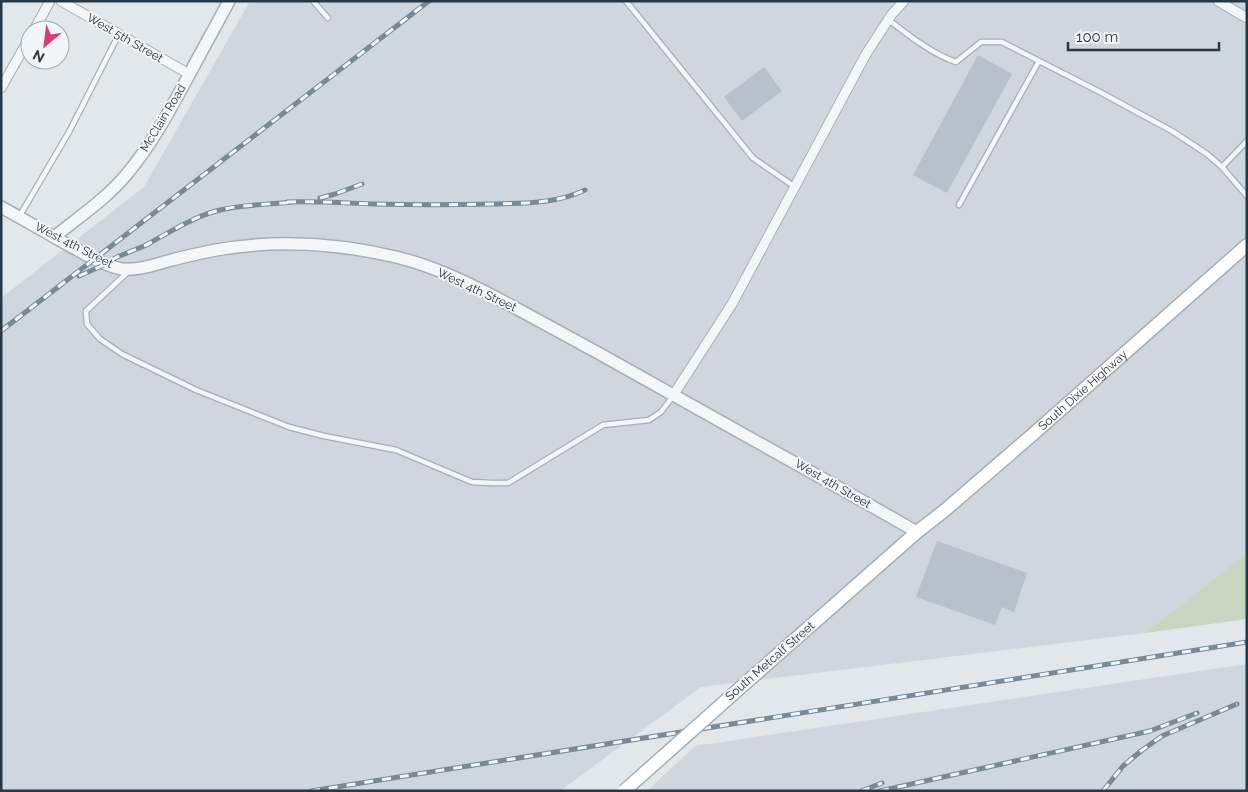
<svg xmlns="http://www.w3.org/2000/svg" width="1248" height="792" viewBox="0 0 1248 792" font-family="Raleway,sans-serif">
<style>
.built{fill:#cfd6dd}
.green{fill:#cad5c1}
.building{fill:#b8c1c9}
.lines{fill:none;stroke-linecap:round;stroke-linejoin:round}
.service-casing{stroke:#a6afb6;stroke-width:7}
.minor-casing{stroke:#a6afb6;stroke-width:11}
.tertiary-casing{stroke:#a6afb6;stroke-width:14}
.secondary-casing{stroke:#a6afb6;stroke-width:15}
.service{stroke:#f4f7f9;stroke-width:4.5}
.minor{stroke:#f4f7f9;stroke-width:9}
.tertiary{stroke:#f4f7f9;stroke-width:11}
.secondary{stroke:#fff;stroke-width:12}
.rail-casing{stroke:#798996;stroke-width:5}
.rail{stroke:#f1f5f8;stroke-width:3;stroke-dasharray:9;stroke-linecap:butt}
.secondary-bridge-casing{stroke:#a6afb6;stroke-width:15;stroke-linecap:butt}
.secondary-bridge{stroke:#fff;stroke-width:12}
.labels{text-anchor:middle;stroke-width:4;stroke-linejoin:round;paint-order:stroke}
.street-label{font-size:12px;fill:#283744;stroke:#f1f5f8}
</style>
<rect width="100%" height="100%" fill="#e1e7eb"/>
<path class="built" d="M250,1h997v552l-102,80 -444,54 -141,104h-559v-493l143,-111z
M1247,664v127h-600l48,-45z"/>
<path class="green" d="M1247,553v66l-102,14z"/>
<path class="building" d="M978,55l34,19 -65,119 -34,-18z
M764,67l18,24 -40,30 -18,-24z
M937,541l90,32 -13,39 -12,-5 -7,18 -79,-28z"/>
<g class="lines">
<defs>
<path id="service" d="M313,1l15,17
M626,1l127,157 42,29
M889,20c19,15 43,34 67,42l25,-20h21l37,19
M1222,167l25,-26
M959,205l80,-144 59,30 74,40 35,23 15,13 25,29
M19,217l50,-85 50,-98
M129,271l-43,40 1,13 13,15 22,15 74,36 93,37 35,9 72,14 76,32 20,1h16l95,-58 46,-5 12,-8 12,-16"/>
<path id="minor" d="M61,1l128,73
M1218,1l29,17
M34,30l16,-29
M1,88l29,-51
M674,394l58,-90 134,-250 26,-40 12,-13"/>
<path id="tertiary" d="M1,207c24,13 47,27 71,40 15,8 33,19 50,22 16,2 34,-5 50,-9 14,-4 29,-7 44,-10 61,-11 120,-7 180,7 41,10 79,29 116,49 29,16 59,32 88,48 107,59 212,118 317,178
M54,237c25,-20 52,-38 72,-62 26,-31 44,-65 63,-100 13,-25 27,-49 40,-74"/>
<g id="secondary">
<path id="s1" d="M749,680l168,-148 27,-21 87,-75 216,-191"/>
</g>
</defs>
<use href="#service" class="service-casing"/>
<use href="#minor" class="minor-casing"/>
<use href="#tertiary" class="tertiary-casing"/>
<use href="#secondary" class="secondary-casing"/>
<use href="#service" class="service"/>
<use href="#minor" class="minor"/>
<use href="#tertiary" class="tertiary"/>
<use href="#secondary" class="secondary"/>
<defs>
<path id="rail" d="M320,198l15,-4 27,-10
M287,202c29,-1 58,1 87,2 39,1 79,1 118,0 32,-1 64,0 93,-14
M144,246c23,-12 47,-28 72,-35 25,-7 51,-6 76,-9
M79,276l27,-12 11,-7 32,-13
M1,331l428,-330
M311,791l936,-149
M861,791l21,-8
M880,791l270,-60 47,-18
M1103,791l20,-25 18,-15 21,-15 75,-32"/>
</defs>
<use href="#rail" class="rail-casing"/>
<use href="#rail" class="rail"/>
<defs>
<path id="secondary-bridge" d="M624,791l125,-111"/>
</defs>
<use href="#secondary-bridge" class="secondary-bridge-casing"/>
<use href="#secondary-bridge" class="secondary-bridge"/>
</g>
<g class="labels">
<g class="street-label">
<text transform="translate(125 38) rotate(30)" y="4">West 5th Street</text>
<text transform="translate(163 118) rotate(-59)" y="4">McClain Road</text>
<text transform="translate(74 245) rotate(27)" y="4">West 4th Street</text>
<text transform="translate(477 290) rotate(25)" y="4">West 4th Street</text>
<text dy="4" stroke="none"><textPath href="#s1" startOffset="442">South Dixie Highway</textPath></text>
<text transform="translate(833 484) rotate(30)" y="4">West 4th Street</text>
<text transform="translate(770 661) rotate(-41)" y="4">South Metcalf Street</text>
</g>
</g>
<rect width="1248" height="792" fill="none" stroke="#283744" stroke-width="5"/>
<g transform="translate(45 45) rotate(209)"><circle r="24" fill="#f1f5f8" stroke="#a1a9b0"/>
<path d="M0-4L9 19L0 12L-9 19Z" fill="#d93d6f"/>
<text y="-8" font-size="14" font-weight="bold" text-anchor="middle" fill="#283744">N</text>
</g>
<path d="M1068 42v8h151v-8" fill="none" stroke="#283744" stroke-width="2.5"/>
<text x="1076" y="42" font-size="15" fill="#283744" stroke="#f1f5f8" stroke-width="4" paint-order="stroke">100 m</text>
</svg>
